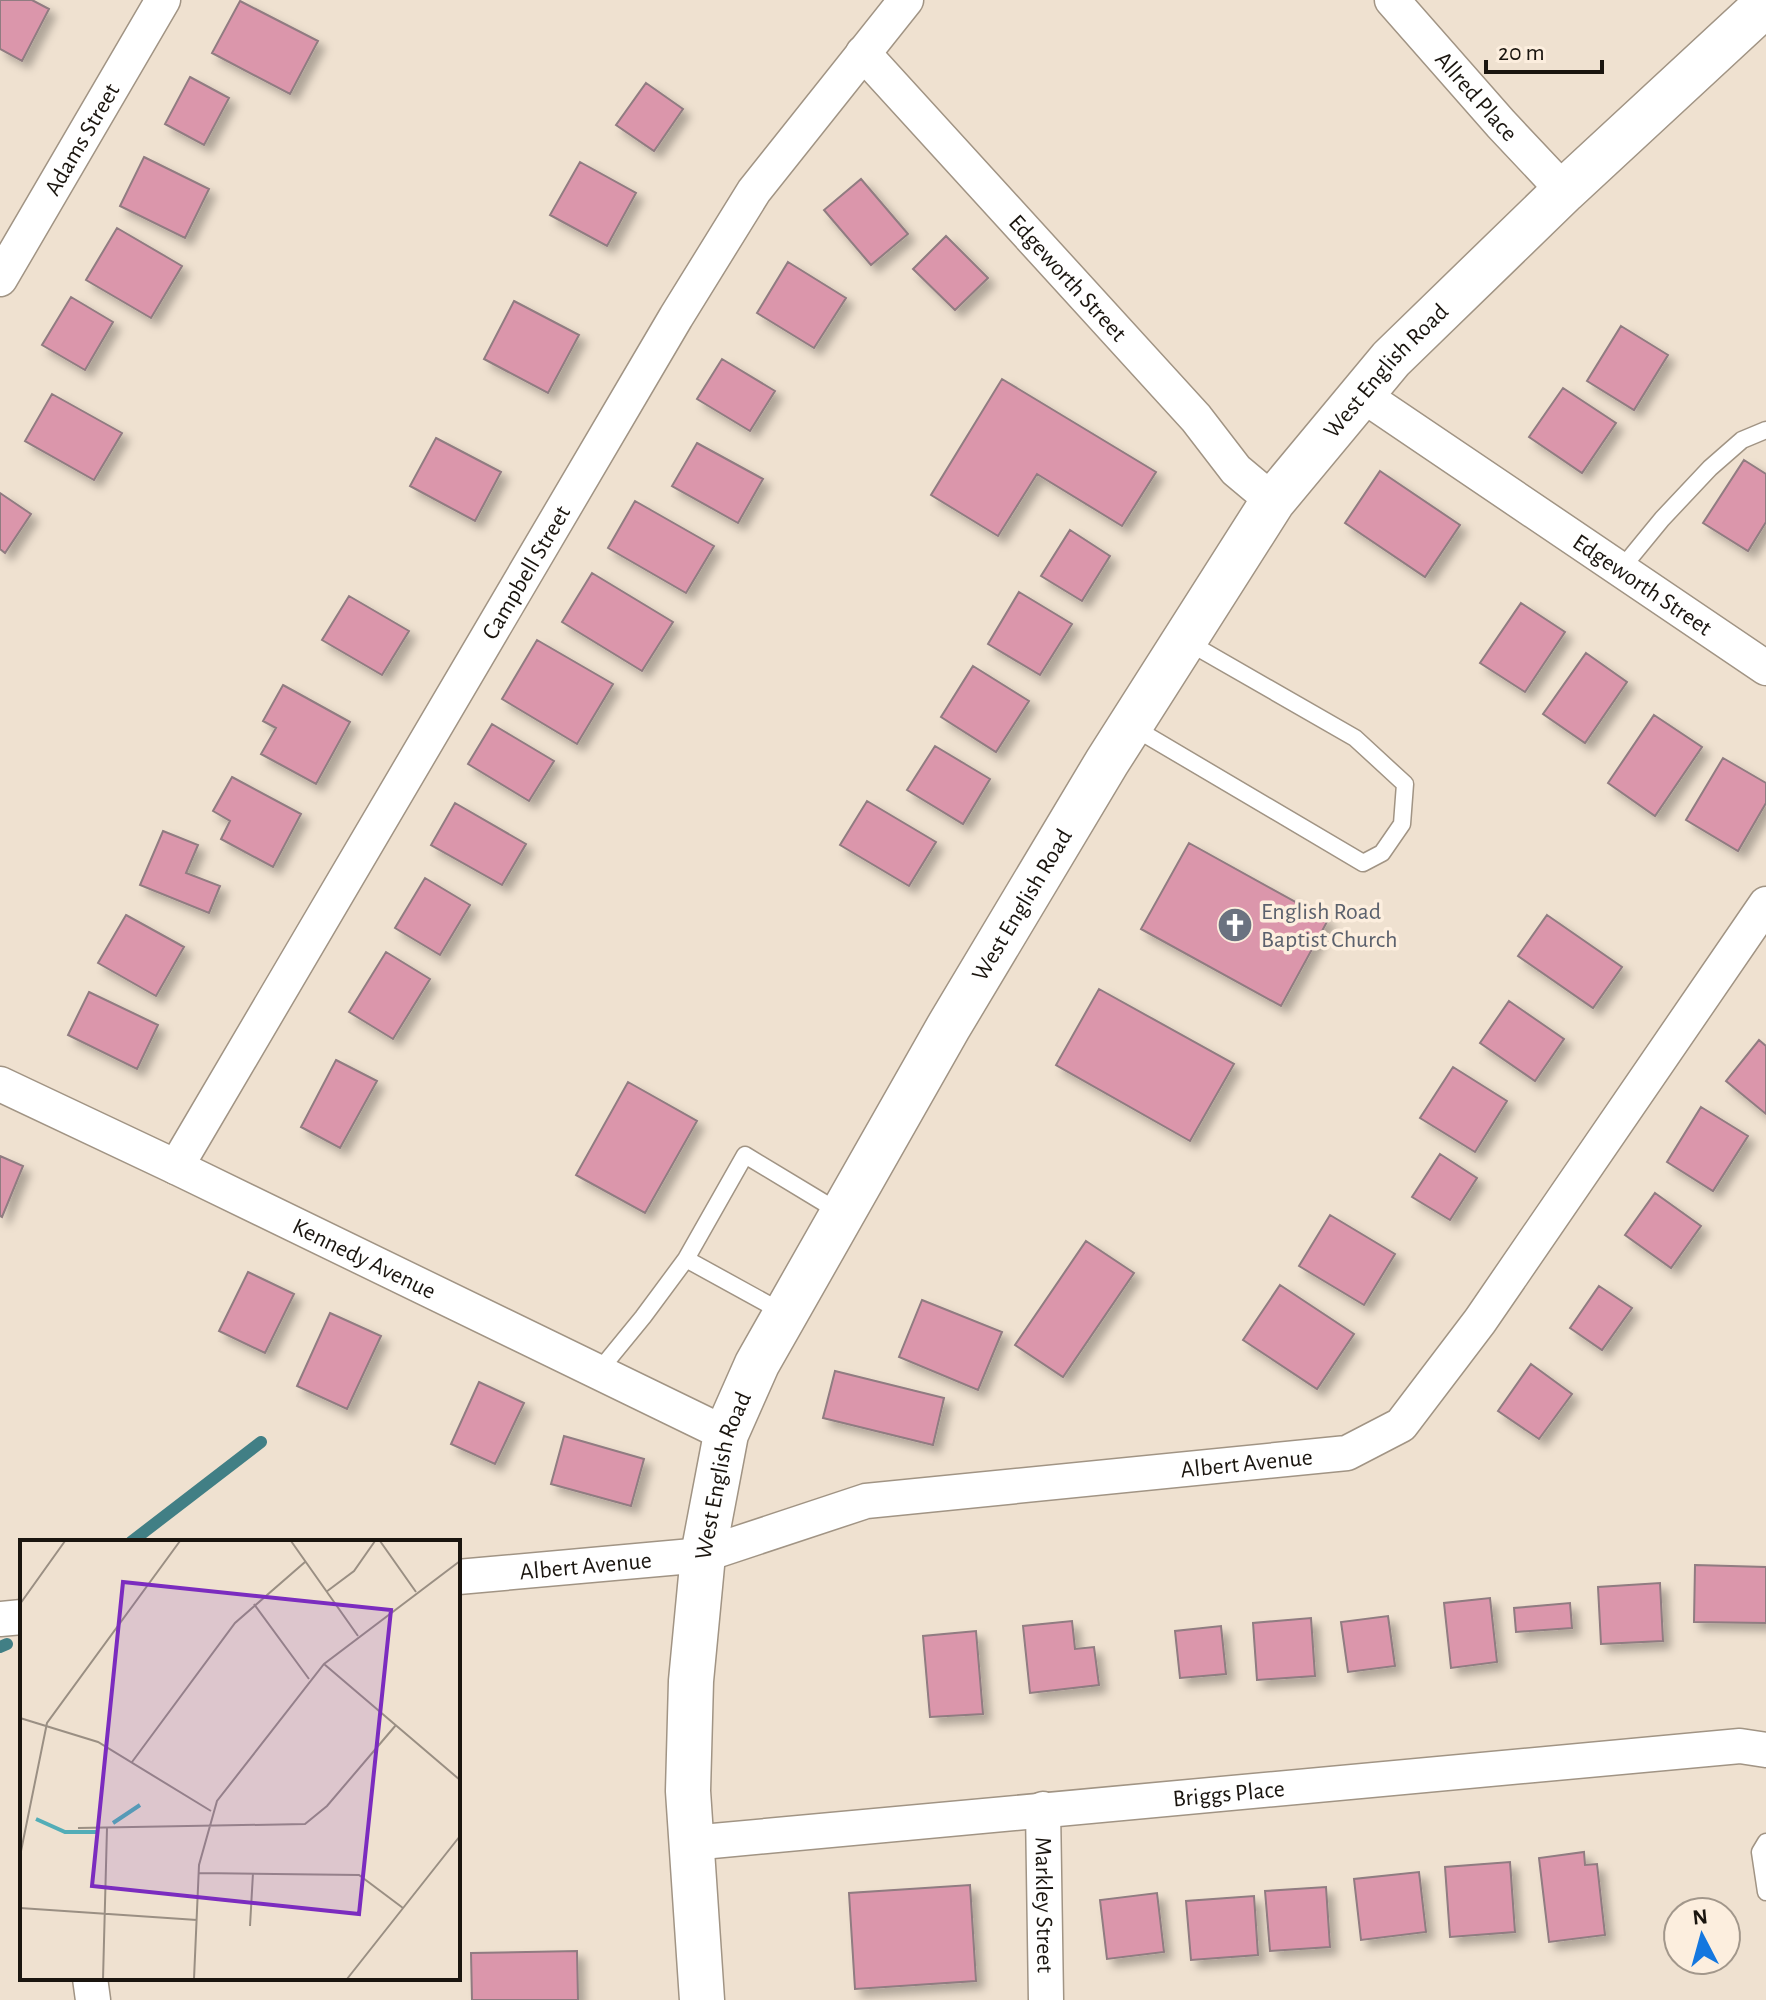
<svg xmlns="http://www.w3.org/2000/svg" width="1766" height="2000" viewBox="0 0 1766 2000" font-family="'Alegreya Sans',sans-serif">
<style>
.lines{fill:none;stroke-linecap:round;stroke-linejoin:round}
.stream{stroke:#417f85;stroke-width:12}
.building{fill:#db96ab;stroke:#907b81;stroke-width:2;filter:url(#shadow)}
.lane-casing{stroke:#a19484;stroke-width:19}
.street-casing{stroke:#a19484;stroke-width:37}
.secondary-casing{stroke:#a19484;stroke-width:47}
.lane{stroke:#fff;stroke-width:16}
.street{stroke:#fff;stroke-width:34}
.secondary{stroke:#fff;stroke-width:44}
.labels{text-anchor:middle;stroke-width:7;stroke-linejoin:round;paint-order:stroke}
.street-label{font-size:24px;fill:#1a150f;stroke:#fceede}
.worship-label{font-size:24px;fill:#5b616d;stroke:#fceede;text-anchor:start}
.inset-river{fill:none;stroke:#52adb7;stroke-width:4}
.inset-road{fill:none;stroke:#9a8f83;stroke-width:2}
.view{fill:#7b2cbf;fill-opacity:0.15;stroke:#7b2cbf;stroke-width:4}
.inset-edge{fill:none;stroke:#1a150f;stroke-width:4}
</style>
<defs>
<filter id="shadow"><feDropShadow dx="7" dy="7" stdDeviation="4" flood-color="#0004"/></filter>
</defs>
<rect width="100%" height="100%" fill="#efe1d0"/>
<g class="lines">
<path class="stream" d="M131,1542l130,-100
M0,1647l7,-3"/>
</g>
<path class="building" d="M0,0h32l17,9 -27,52 -22,-12z
M240,1l78,40 -28,53 -78,-41z
M190,77l39,21 -25,47 -39,-21z
M646,83l37,26 -29,42 -38,-26z
M144,157l65,32 -24,49 -65,-32z
M580,162l56,31 -29,53 -57,-31z
M861,179l47,55 -37,31 -47,-55z
M117,228l65,38 -31,52 -65,-38z
M946,236l42,42 -33,32 -42,-41z
M788,262l58,36 -32,50 -57,-35z
M71,297l42,25 -28,48 -43,-25z
M514,301l65,34 -31,58 -64,-34z
M1621,326l47,29 -34,55 -47,-29z
M722,359l53,32 -25,40 -53,-32z
M1002,379l154,93 -34,54 -85,-52 -39,62 -67,-41z
M1563,388l53,35 -34,50 -53,-36z
M52,394l70,39 -28,47 -69,-39z
M436,438l65,34 -26,49 -65,-35z
M697,443l66,36 -25,44 -66,-37z
M1744,460l22,14v48l-18,29 -45,-28z
M1380,471l80,54 -35,52 -80,-54z
M0,493l31,21 -26,39 -5,-4z
M635,501l79,45 -28,47 -78,-45z
M1070,530l40,26 -28,45 -41,-25z
M592,573l81,49 -31,49 -80,-49z
M1019,592l53,32 -32,51 -52,-31z
M349,596l60,35 -27,44 -60,-35z
M1521,603l44,29 -40,60 -45,-29z
M537,640l76,44 -36,60 -75,-45z
M1586,653l41,29 -42,61 -42,-29z
M973,666l56,35 -33,51 -55,-35z
M283,685l67,37 -34,62 -55,-30 15,-26 -13,-7z
M1654,715l48,32 -47,69 -47,-33z
M492,724l62,37 -25,40 -61,-37z
M935,746l55,33 -27,45 -56,-34z
M1723,758l43,25v20l-28,48 -52,-31z
M232,777l69,37 -28,53 -52,-28 9,-18 -17,-10z
M867,801l69,41 -27,44 -69,-41z
M455,803l71,41 -24,41 -71,-40z
M163,831l35,14 -12,28 34,13 -11,27 -69,-28z
M1189,843l139,77 -47,86 -140,-77z
M425,878l45,27 -30,50 -45,-27z
M126,915l58,32 -28,49 -58,-33z
M1547,915l75,52 -29,41 -75,-52z
M386,952l44,27 -37,60 -44,-27z
M1099,989l135,75 -44,77 -134,-76z
M89,992l69,33 -21,44 -69,-34z
M1509,1001l55,38 -29,42 -55,-38z
M1759,1040l7,6v68l-40,-33z
M336,1060l41,21 -37,67 -39,-21z
M1453,1067l54,34 -32,51 -55,-34z
M628,1082l69,39 -52,92 -69,-38z
M1701,1107l47,29 -35,55 -46,-29z
M1440,1154l37,24 -27,42 -38,-23z
M0,1156l23,10 -21,51 -2,-1z
M1655,1193l46,33 -30,42 -46,-33z
M1330,1215l65,39 -31,51 -65,-39z
M1086,1241l48,32 -71,104 -48,-32z
M248,1272l46,22 -29,59 -46,-22z
M1280,1285l74,49 -37,55 -74,-49z
M1599,1286l33,22 -30,42 -32,-22z
M922,1300l80,32 -24,58 -79,-33z
M330,1313l51,23 -34,73 -50,-23z
M1531,1364l41,30 -33,45 -41,-28z
M835,1371l109,27 -11,47 -110,-27z
M479,1382l45,21 -29,61 -44,-20z
M564,1436l80,23 -13,47 -80,-22z
M1695,1565l71,2v56l-72,-1z
M1660,1583l3,58 -62,3 -3,-57z
M1490,1598l7,64 -46,6 -7,-65z
M1570,1603l2,25 -56,4 -2,-24z
M1388,1616l7,50 -47,6 -7,-50z
M1311,1618l4,58 -58,4 -4,-57z
M1072,1621l3,28 19,-2 5,38 -69,8 -7,-67z
M1221,1626l5,48 -46,4 -5,-47z
M976,1631l7,83 -53,3 -7,-81z
M1584,1852l1,13 12,-1 8,71 -56,7 -10,-84z
M1510,1862l5,70 -65,5 -5,-70z
M1419,1872l7,60 -65,8 -7,-61z
M970,1885l6,96 -121,8 -6,-96z
M1326,1887l4,60 -60,4 -5,-60z
M1157,1893l7,59 -57,7 -7,-59z
M1254,1896l4,59 -67,5 -5,-59z
M577,1951l1,49h-106l-1,-47z"/>
<g class="lines">
<defs>
<path id="lane" d="M1621,569l41,-50 48,-51 32,-28 24,-10
M1131,726l232,137 19,-10 20,-29 3,-40 -50,-46 -169,-97
M686,1259l98,54
M598,1372l45,-55 43,-58 59,-104 96,58
M1766,1842l-6,10 6,40"/>
<g id="street">
<path id="s1" d="M1392,0l109,124 63,67"/>
<path id="s2" d="M863,53l333,365 40,52 37,31"/>
<path id="s3" d="M0,279l163,-279"/>
<path id="s4" d="M1361,394l405,274"/>
<path id="s5" d="M0,1084l176,83 550,267"/>
<path id="s6" d="M176,1167l500,-850 78,-126 152,-191"/>
<path id="s7" d="M458,1577l245,-22 163,-54 481,-48 54,-28 79,-104 286,-417"/>
<path d="M0,1619l22,-2"/>
<path id="s8" d="M1043,1809l3,191"/>
<path id="s9" d="M691,1843l1049,-97 26,4"/>
<path d="M90,1978l3,22"/>
</g>
<g id="secondary">
<path id="s10" d="M702,2000l-14,-209 3,-110 12,-126 23,-121 31,-70 192,-338 158,-264 166,-261 118,-142 173,-168 202,-187"/>
</g>
</defs>
<use href="#lane" class="lane-casing"/>
<use href="#street" class="street-casing"/>
<use href="#secondary" class="secondary-casing"/>
<use href="#lane" class="lane"/>
<use href="#street" class="street"/>
<use href="#secondary" class="secondary"/>
</g>
<defs>
<symbol id="church-disc" viewBox="-11 -11 22 22"><circle r="9.5" fill="#6b7280" stroke="#fceede"/><path d="M-1.2-6h2.4v3.5h3.3v2.4h-3.3V6h-2.4V-.1h-3.3v-2.4h3.3Z" fill="#fff"/></symbol>
</defs>
<g fill-rule="evenodd">
<use href="#church-disc" x="1215" y="905" width="40" height="40"/>
</g>
<g class="labels">
<g class="street-label">
<text dy="8" stroke="none"><textPath href="#s1" startOffset="128">Allred Place</textPath></text>
<text dy="8" stroke="none"><textPath href="#s3" startOffset="162">Adams Street</textPath></text>
<text dy="8" stroke="none"><textPath href="#s2" startOffset="304">Edgeworth Street</textPath></text>
<text dy="8" stroke="none"><textPath href="#s10" startOffset="1824">West English Road</textPath></text>
<text dy="8" stroke="none"><textPath href="#s6" startOffset="690">Campbell Street</textPath></text>
<text dy="8" stroke="none"><textPath href="#s4" startOffset="340">Edgeworth Street</textPath></text>
<text dy="8" stroke="none"><textPath href="#s10" startOffset="1176">West English Road</textPath></text>
<text dy="8" stroke="none"><textPath href="#s5" startOffset="404">Kennedy Avenue</textPath></text>
<text dy="8" stroke="none"><textPath href="#s7" startOffset="800">Albert Avenue</textPath></text>
<text dy="8" stroke="none"><textPath href="#s10" startOffset="528">West English Road</textPath></text>
<text dy="8" stroke="none"><textPath href="#s7" startOffset="128">Albert Avenue</textPath></text>
<text dy="8" stroke="none"><textPath href="#s9" startOffset="540">Briggs Place</textPath></text>
<text dy="8" stroke="none"><textPath href="#s8" startOffset="96">Markley Street</textPath></text>
</g>
<g class="worship-label">
<text x="1261" y="919">English Road<tspan x="1261" dy="28">Baptist Church</tspan></text>
</g>
</g>
<g transform="translate(20 1540)">
<rect width="440" height="440" fill="#efe1d0"/>
<path class="inset-river" d="M16,279l29,13h33M93,283l27,-18"/>
<path class="inset-road" d="M271,1l67,95M360,1l36,51M306,52l28,-21 21,-30M0,64l45,-63M234,64l55,75M304,124l136,116M0,178l78,24 113,69M112,222l103,-139 70,-61M58,288l227,-4 22,-18 69,-81M0,316l27,-133 133,-182M179,333l160,2 44,33M0,368l177,12M230,386l3,-53M83,439l4,-151M174,439l5,-114 18,-64 107,-137 136,-103M327,439l113,-143"/>
<path class="view" d="M103,42l268,28 -32,304 -267,-28z"/>
<rect width="440" height="440" class="inset-edge"/>
</g>
<g transform="translate(1702 1936) rotate(354)"><circle r="38" fill="#fceede" stroke="#a2978b" stroke-width="2"/>
<path d="M0-6L14 30L0 20L-14 30Z" fill="#1477df"/>
<text y="-12" font-size="22" font-weight="bold" text-anchor="middle" fill="#1a150f">N</text>
</g>
<path d="M1486 60v12h116v-12" fill="none" stroke="#1a150f" stroke-width="4"/>
<text x="1498" y="60" font-size="24" fill="#1a150f" stroke="#fceede" stroke-width="6" paint-order="stroke">20 m</text>
</svg>
